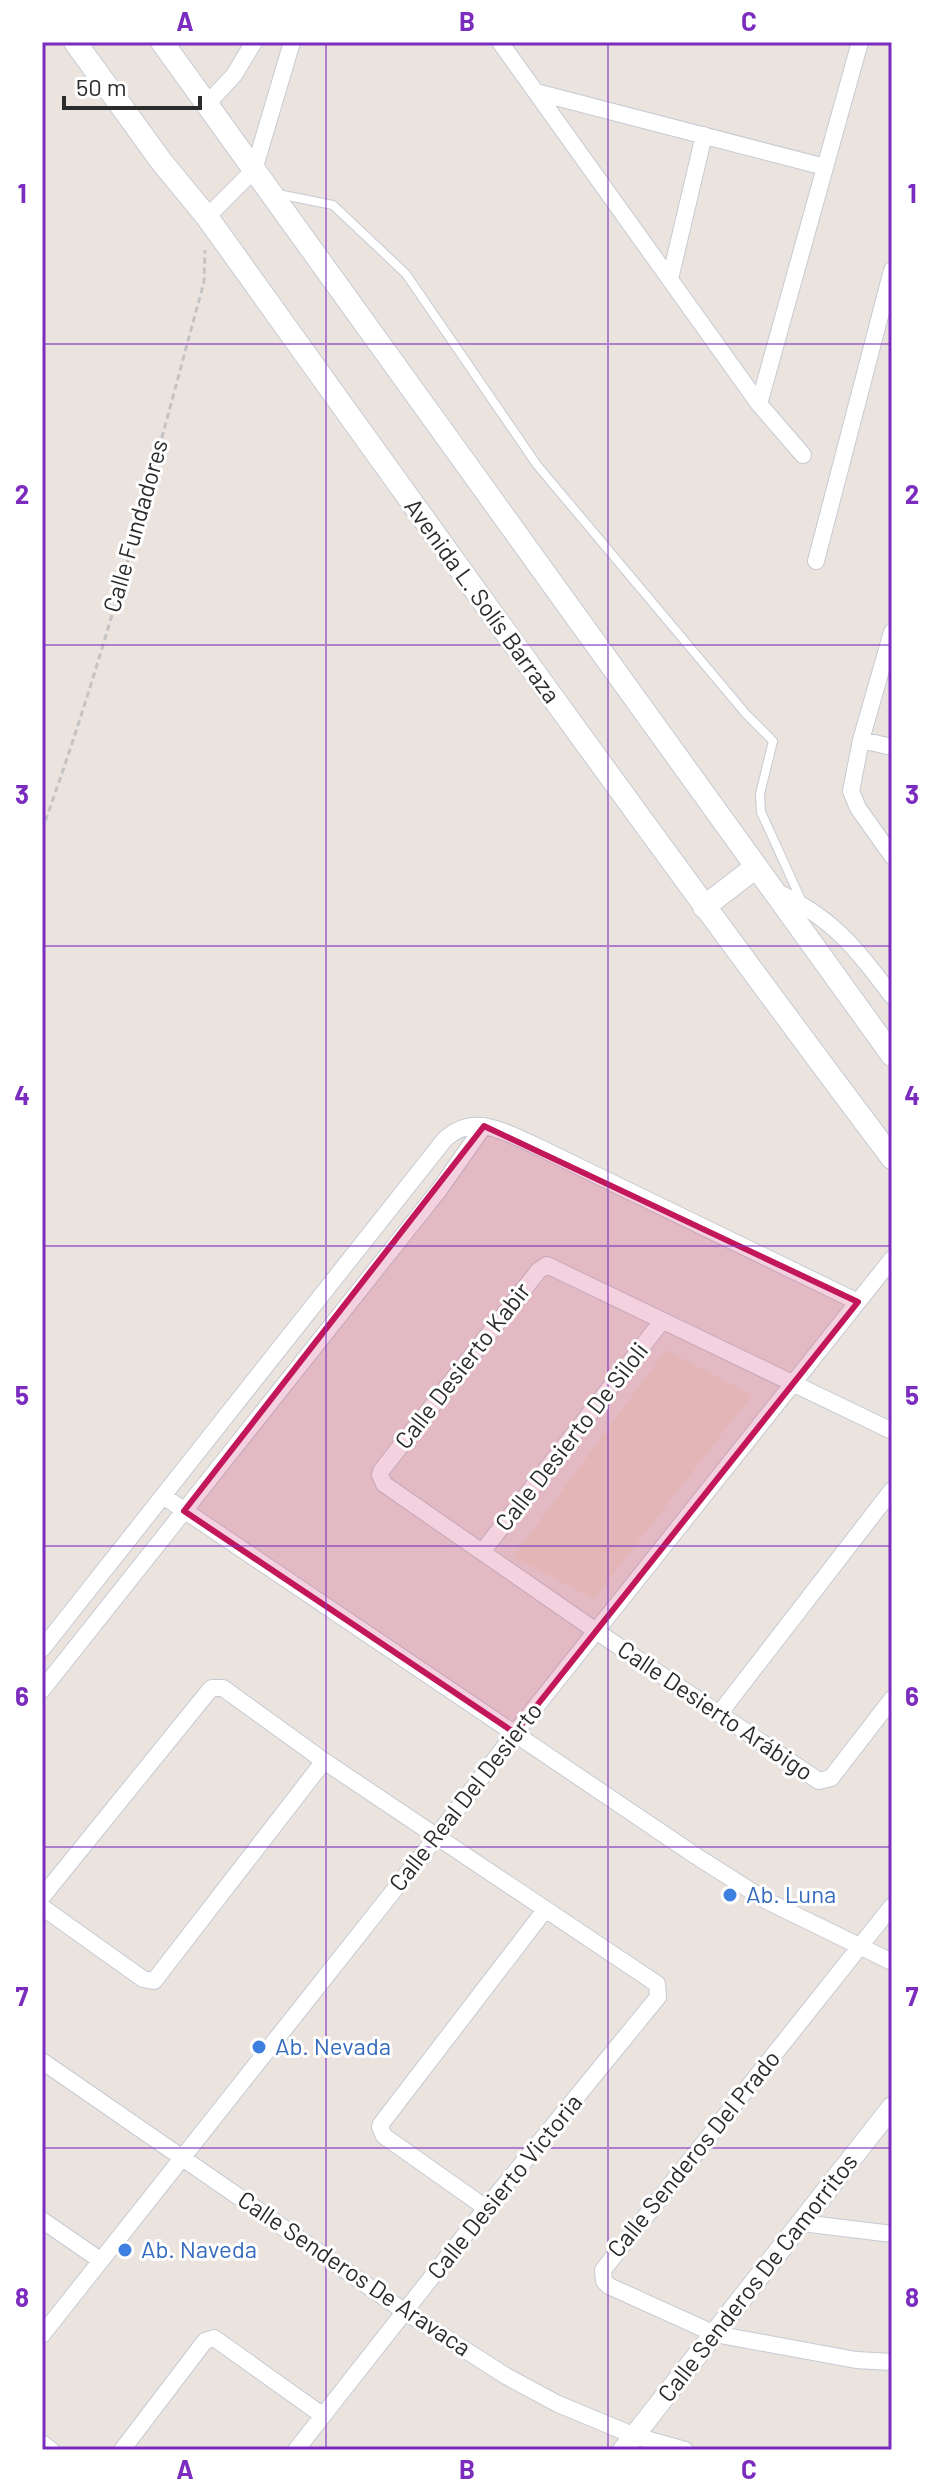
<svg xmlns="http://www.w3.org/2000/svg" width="934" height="2492" viewBox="0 0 934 2492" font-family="Barlow,sans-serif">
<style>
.education{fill:#ecddcf}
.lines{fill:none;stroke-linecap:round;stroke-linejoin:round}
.service-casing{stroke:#c6cbd3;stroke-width:10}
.minor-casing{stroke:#c6cbd3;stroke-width:18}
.tertiary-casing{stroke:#c6cbd3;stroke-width:22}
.secondary-casing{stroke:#c6cbd3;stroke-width:24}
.path{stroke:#c4c4c4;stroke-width:3;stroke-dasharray:6 4;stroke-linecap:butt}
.service{stroke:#fff;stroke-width:8}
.minor{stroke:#fff;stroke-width:16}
.tertiary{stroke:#fff;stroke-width:20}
.secondary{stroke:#fff;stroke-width:22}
.marked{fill:#c2185b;fill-opacity:0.2;stroke:#c2185b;stroke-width:6;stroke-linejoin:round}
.grid{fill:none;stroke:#7b2cbf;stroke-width:2;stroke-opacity:0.55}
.shop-dot{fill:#3f7fe0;stroke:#fff;stroke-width:3}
.labels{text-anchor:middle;stroke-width:6;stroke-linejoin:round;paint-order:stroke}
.street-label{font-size:24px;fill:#2b2b2b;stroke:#fff}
.shop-label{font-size:24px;fill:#366cbe;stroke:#fff;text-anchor:start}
.neatline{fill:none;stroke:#7b2cbf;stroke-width:3}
.grid-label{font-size:26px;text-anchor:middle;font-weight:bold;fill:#7b2cbf}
</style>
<rect width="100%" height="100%" fill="#ebe3de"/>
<path class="education" d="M666,1350l86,45 -158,204 -81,-42z"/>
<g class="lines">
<defs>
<path id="service" d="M278,194l55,11 73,69 131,191 209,249 27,27 -13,53 1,18 41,90"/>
<path id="minor" d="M500,42l259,362 44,51
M536,92l289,75
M208,103l26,-28 20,-33
M207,217l47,-47 38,-128
M670,279l34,-144
M759,404l101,-362
M816,561l76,-291
M892,632l-31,108 -10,51 7,17 34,48
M861,740l31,7
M773,890c59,27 81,56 119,106
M892,1431l-345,-166 -8,5 -158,201 -1,4 4,9 212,147 223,150 12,-3 61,-79
M163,1496l533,360 71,45 125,61
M482,1552l180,-231
M42,1649l403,-510c29,-26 57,-8 87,5l326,158
M42,1690l397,-500 45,-64
M719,1714l173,-224
M42,1897l166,-205 4,-4h11l101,73 333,223 1,13 -172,211 -190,242
M892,1906l-289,364 1,11 5,5 106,48 141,26 36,2
M42,1907l101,72 11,2 170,-220
M42,2061l362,250 102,65 52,28 77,32 50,14
M486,2208l-102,-72 -4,-9 1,-3 164,-214
M42,2220l58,40
M802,2223l90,11
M42,2335l395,-499 78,-103 377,-474
M42,2443l9,7
M122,2450l83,-109 9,-3 108,77"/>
<path id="tertiary" d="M623,2450l269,-343"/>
<path id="secondary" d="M75,42l86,119 46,56c226,315 452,631 685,941
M162,42l730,1013
M704,907l52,-40"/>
</defs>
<use href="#service" class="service-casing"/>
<use href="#minor" class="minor-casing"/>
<use href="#tertiary" class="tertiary-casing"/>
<use href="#secondary" class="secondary-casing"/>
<path class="path" d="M42,830c65,-179 112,-365 162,-548l1,-32"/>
<use href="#service" class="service"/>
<use href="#minor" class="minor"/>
<use href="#tertiary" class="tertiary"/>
<use href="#secondary" class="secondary"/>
</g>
<path class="marked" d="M484,1126l374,176 -343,431 -331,-222z"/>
<path class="grid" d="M326,42v2408M608,42v2408M42,344h850M42,645h850M42,946h850M42,1246h850M42,1546h850M42,1847h850M42,2148h850"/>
<g class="shop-dot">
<circle cx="730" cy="1895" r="8"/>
<circle cx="259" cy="2047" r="8"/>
<circle cx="125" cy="2250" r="8"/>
</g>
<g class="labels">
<g class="street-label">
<text transform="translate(136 526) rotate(-74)" y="8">Calle Fundadores</text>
<text transform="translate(482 601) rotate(54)" y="8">Avenida L. Solís Barraza</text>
<text transform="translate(463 1366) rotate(-52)" y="8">Calle Desierto Kabir</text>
<text transform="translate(572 1437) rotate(-52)" y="8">Calle Desierto De Siloli</text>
<text transform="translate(715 1711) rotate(34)" y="8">Calle Desierto Arábigo</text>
<text transform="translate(466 1797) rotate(-52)" y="8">Calle Real Del Desierto</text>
<text transform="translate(694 2154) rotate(-51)" y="8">Calle Senderos Del Prado</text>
<text transform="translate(505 2187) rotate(-51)" y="8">Calle Desierto Victoria</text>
<text transform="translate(354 2274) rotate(34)" y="8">Calle Senderos De Aravaca</text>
<text transform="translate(758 2278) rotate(-52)" y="8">Calle Senderos De Camorritos</text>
</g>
<g class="shop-label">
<text x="746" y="1903">Ab. Luna</text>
<text x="275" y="2055">Ab. Nevada</text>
<text x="141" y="2258">Ab. Naveda</text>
</g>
</g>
<rect width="934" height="2492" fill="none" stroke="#ffffff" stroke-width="88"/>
<path d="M64 96v12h136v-12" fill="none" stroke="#2b2b2b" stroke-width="4"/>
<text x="76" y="96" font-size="24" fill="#2b2b2b" stroke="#ffffff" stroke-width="6" paint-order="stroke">50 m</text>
<rect x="44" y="44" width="846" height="2404" class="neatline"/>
<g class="grid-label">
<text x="185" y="31">A</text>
<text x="467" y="31">B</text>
<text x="749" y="31">C</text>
<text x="22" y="203">1</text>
<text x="912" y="203">1</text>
<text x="22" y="504">2</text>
<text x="912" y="504">2</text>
<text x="22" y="804">3</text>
<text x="912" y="804">3</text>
<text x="22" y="1105">4</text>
<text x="912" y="1105">4</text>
<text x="22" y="1405">5</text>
<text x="912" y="1405">5</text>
<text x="22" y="1706">6</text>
<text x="912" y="1706">6</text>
<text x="22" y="2006">7</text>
<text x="912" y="2006">7</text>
<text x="22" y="2307">8</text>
<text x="912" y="2307">8</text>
<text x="185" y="2479">A</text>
<text x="467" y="2479">B</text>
<text x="749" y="2479">C</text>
</g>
</svg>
